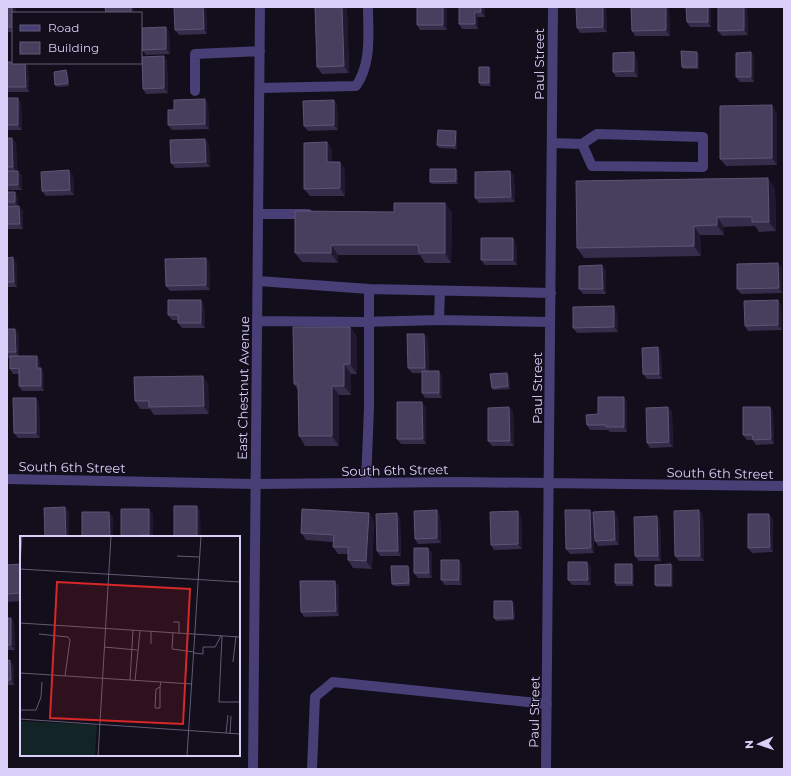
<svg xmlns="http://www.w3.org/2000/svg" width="791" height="776" viewBox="0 0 791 776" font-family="Montserrat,sans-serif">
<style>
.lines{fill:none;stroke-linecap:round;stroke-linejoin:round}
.minor{stroke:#473f75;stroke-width:10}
.wall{fill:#362d4b}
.shaded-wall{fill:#201930}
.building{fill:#483f5e;stroke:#5e5576}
.labels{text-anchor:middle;stroke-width:3;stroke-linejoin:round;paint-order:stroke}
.street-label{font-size:13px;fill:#d9cff9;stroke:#120e1c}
.inset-road{fill:none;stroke:#625b74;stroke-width:1}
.view{fill:#d62828;fill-opacity:0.15;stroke:#d62828;stroke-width:2}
.inset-edge{fill:none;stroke:#d9cff9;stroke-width:2}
</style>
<rect width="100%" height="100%" fill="#120e1c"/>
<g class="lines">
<path class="minor" d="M259,88l97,-2c16,-23 12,-53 12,-79
M195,91v-37l65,-3
M552,143l30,1 10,22 111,1v-30l-106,-3 -15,10
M258,214h50
M258,281l111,8 182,4
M439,320l1,-29
M257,321l105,1 77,-2 111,2
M7,479l248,5 204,-2 325,4
M366,483l3,-76v-118
M253,769l7,-762
M312,769l3,-72 18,-15 214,22
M546,769l7,-762"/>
</g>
<path class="wall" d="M7,7h9v6h-3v19h-6z
M206,7l1,27 -28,1 -4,-5z
M315,7h32l2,66 -27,1 -5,-7z
M447,7v23h-27l-3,-5z
M459,7h26v10h-7v12h-16l-3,-5z
M606,7l1,25 -27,1 -3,-5z
M631,7h36l2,3 1,26h-35l-3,-5z
M686,7h25v20h-21l-3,-5z
M718,7h29l1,28 -26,1 -4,-5z
M166,27l3,5 1,22 -24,1 -4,-5z
M751,52l3,5v25h-14l-4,-5z
M699,54v15h-16l-1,-2z
M637,58l1,19h-22l-3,-5z
M167,61l1,32 -22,1 -3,-5z
M7,62l21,4 1,26h-22z
M489,67l2,3v16h-10l-2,-3z
M66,70l2,3 1,13 -12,1 -2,-2z
M7,98h11l3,5 1,27h-15z
M205,99l3,5 1,25 -37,1 -4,-5 6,-15z
M334,100l3,5 1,25 -30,1 -4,-5z
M777,113v52l-51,1 -6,-7z
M456,131l1,2v16l-18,-1 -2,-3z
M7,138l9,5 1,28h1l4,5v14h-14v2l10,5v9l5,5v18h-16z
M205,139l4,5 1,23 -35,1 -4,-5z
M327,142l5,8v12h8l5,8v26h-35l-6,-7z
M458,171v13h-26l-2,-2z
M510,171l4,5 1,26 -36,1 -4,-5z
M73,175l1,20 -28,1 -4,-5z
M775,188l1,43 -17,1 -4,-6 -31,1v8h-24l1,21 -117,2 -7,-10z
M445,203l7,10 -1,50h-26l-5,-8h-82v8l-36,-1 -7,-9 99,-41z
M516,243l1,22h-32l-4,-5z
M7,258l10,5v24h-10z
M206,258l3,5 1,27 -40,1 -4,-5z
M778,263l4,5v25l-41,1 -4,-5z
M606,270v24h-23l-4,-5z
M778,300l3,5 1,25 -34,1 -3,-5z
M204,305l1,23h-23l-4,-5v-3h-6l-4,-5z
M617,311l1,21 -41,1 -4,-5z
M350,327l7,10v37h-6v21h-12v51h-34l-6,-10 -1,-46 -4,-6z
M7,329h8l4,5v22l21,5v7l4,5v18h-22l-3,-5v-12h-6l-3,-5v-11h-3z
M424,334l4,5 1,32 13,5v22h-17l-3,-5v-20h-10l-4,-5z
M658,347l3,5 1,27h-15l-4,-5z
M509,375l1,14 -17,1 -1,-2z
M208,383l1,31 -55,1 -4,-6h-10l-5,-8z
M627,402v30h-17l-2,-2h-18l-3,-5 11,-11z
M39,403l1,35h-22l-4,-5z
M426,407v37h-25l-4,-5z
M509,407l4,5 1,34h-22l-4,-5z
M668,407l4,5 1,35 -23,1 -3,-5z
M770,407l3,5 1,32 -18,1 -3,-5h-6l-4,-5z
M590,510l3,5 1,38 -24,1 -4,-5z
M153,514v23h-32z
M440,515l1,28 -23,1 -3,-5z
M703,515l1,46h-25l-4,-5z
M521,516l1,33 -28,1 -3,-5z
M618,516l1,29 -21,1 -3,-5z
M657,516l3,5 1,40h-22l-4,-5z
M400,518l1,38h-21l-3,-5z
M773,519v33l-21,1 -4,-5z
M374,521l-2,48 -19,-1 -5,-8v-6h-10l-5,-7v-5l-27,-2 -5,-7z
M428,548l4,5v25h-14l-4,-5z
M21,564v37l-14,1v-37z
M671,564l2,3v20h-16l-2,-2z
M462,565v20h-17l-4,-5z
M408,566l2,2v18h-16l-2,-2z
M591,567v18h-19l-4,-5z
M633,567l1,19h-18l-1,-3z
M339,586v30l-35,1 -3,-5z
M514,603l1,17 -19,1 -2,-3z
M7,618h4l3,5 1,27h-8z
M7,661l7,5v19h-7z"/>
<path class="shaded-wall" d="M12,7h4v6h-3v14z
M131,7h3v6h-3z
M203,7h3l1,27 -3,-5z
M342,7h5l2,66 -5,-7z
M443,7h4v23l-4,-5z
M481,7h4v10l-4,-5z
M603,7h3l1,25 -4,-5z
M666,7h1l2,3 1,26 -4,-6z
M708,7h3v20l-3,-5z
M744,7h3l1,28 -4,-5z
M475,12l3,5v12l-3,-5z
M166,27l3,5 1,22 -4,-5z
M634,52l3,6 1,19 -4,-6z
M697,52l2,2v15l-2,-2z
M751,52l3,5v25l-3,-5z
M164,56l3,5 1,32 -4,-5z
M25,63h1l2,3 1,26 -3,-5z
M489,67l2,3v16l-2,-3z
M66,70l2,3 1,13 -1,-3z
M18,98l3,5 1,27 -4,-5z
M205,99l3,5 1,25 -4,-5z
M334,100l3,5 1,25 -4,-5z
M772,105l5,8v52l-5,-7z
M456,131l1,2v16l-2,-3z
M12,138l4,5 1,29 -4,-5z
M205,139l4,5 1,23 -4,-5z
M327,142l5,8v20l-5,-8z
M340,162l5,8v26l-5,-8z
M456,169l2,2v13l-2,-3z
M69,170l4,5 1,20 -4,-5z
M18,171l4,5v14l-4,-5z
M510,171l4,5 1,26 -4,-5z
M768,178l7,10 1,43 -7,-9z
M15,192l3,5v10l-3,-5z
M445,203l7,10 -1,50 -6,-10z
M19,206l4,5v18l-3,-5z
M717,217l7,10v8l-7,-10z
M694,226l6,9 1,21 -7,-10z
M513,238l3,5 1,22 -4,-5z
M331,245l7,10v8l-7,-10z
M13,257l4,6v24l-3,-5z
M206,258l3,5 1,27 -4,-5z
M778,263l4,5v25l-3,-5z
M602,265l4,5v24l-3,-5z
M7,297l1,2 1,27 -2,-2z
M201,300l3,5 1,23 -4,-5z
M778,300l3,5 1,25 -4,-5z
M614,306l3,5 1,21 -4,-5z
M350,327l7,10v37l-7,-10z
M15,329l4,5v23l-3,-5z
M424,334l4,5 1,34 -4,-5z
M658,347l3,5 1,27 -3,-5z
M37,356l3,5v12l-3,-5z
M344,364l7,10v21l-7,-9z
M41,368l3,5v18l-3,-5z
M439,371l3,5v22l-3,-5z
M507,373l2,2 1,14 -2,-3z
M203,376l5,7 1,31 -5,-8z
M332,386l7,9v51l-7,-10z
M624,397l3,5v30l-3,-5z
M36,398l3,5 1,35 -4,-5z
M422,402l4,5v37l-3,-5z
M509,407l4,5 1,34 -4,-5z
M668,407l4,5 1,35 -4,-5z
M770,407l3,5 1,32 -3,-5z
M197,506l3,5 1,26h-4z
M65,507l4,5v25h-3z
M149,509l4,5v23h-2l-2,-2z
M437,510l3,5 1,28 -4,-5z
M590,510l3,5 1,38 -3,-5z
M699,510l4,5 1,46 -4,-5z
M518,511l3,5 1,33 -4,-5z
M614,511l4,5 1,29 -4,-5z
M109,512l4,5v20h-3z
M369,513l5,8 -2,48 -6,-8z
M397,513l3,5 1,38 -3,-5z
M769,514l4,5v33l-3,-5z
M657,516l3,5 1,40 -3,-5z
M428,548l4,5v25l-3,-5z
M459,560l3,5v20l-3,-5z
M587,562l4,5v18l-3,-5z
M632,564l1,3 1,19 -2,-3z
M671,564l2,3v20l-2,-2z
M408,566l2,2v18l-1,-3z
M335,581l4,5v30l-3,-5z
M512,601l2,2 1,17 -2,-2z
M11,618l3,5 1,27 -4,-5z
M10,660l4,6v19l-3,-5z"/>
<path class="building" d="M7,7h5l1,20h-6z
M105,7h26v6h-25z
M174,7h29l1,22 -29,1z
M315,7h27l2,59 -27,1z
M417,7h26v18h-26z
M459,7h22v5h-6v12h-16z
M576,7h27v20l-26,1z
M631,7h35v23l-34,1z
M686,7h22v15h-21z
M718,7h26v23l-26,1z
M166,27v22l-24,1v-22z
M681,51l16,1v15h-15z
M634,52v19l-21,1v-19z
M751,52v25h-15v-24z
M164,56v32l-21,1 -1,-32z
M7,62h6v1h12l1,24h-19z
M479,67h10v16h-10z
M66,70l2,13 -13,2 -1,-13z
M7,98h11v27h-11z
M205,99v25l-37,1v-15h6v-10z
M334,100v25l-30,1 -1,-25z
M772,105v53l-52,1v-53z
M438,130l18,1 -1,15 -18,-1z
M7,138h5l1,29h-6z
M205,139l1,23 -35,1 -1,-23z
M327,142v20h13v26l-36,1v-46z
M430,169h26v12l-26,1z
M69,170l1,20 -28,1 -1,-19z
M7,171h11v14h-11z
M510,171l1,26 -36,1v-26z
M768,178l1,44h-17v-5h-35v8l-23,1v20l-117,2 -1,-67z
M7,192h8v10h-8z
M394,203h51v50h-26l-1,-8h-87v8h-36v-42l99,1z
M19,206l1,18h-13v-17z
M481,238h32v22h-32z
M13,257l1,25h-7v-24z
M206,258v27l-40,1 -1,-27z
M778,263l1,25 -42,1v-25z
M602,265l1,24h-24v-23z
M168,300h33v23h-23v-8h-10z
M778,300v25l-33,1 -1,-25z
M614,306v21l-41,1v-21z
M293,327h57v37h-6v22h-12v50h-33l-1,-52h-4z
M7,329h8l1,23h-9z
M407,334h17l1,34h-17z
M658,347l1,27h-16l-1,-26z
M10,356h27v12h4v18h-22v-18l-9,1z
M422,371h17v22h-17z
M507,373l1,13 -16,2 -2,-14z
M203,376l1,30 -55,1v-6h-14l-1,-24z
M598,397h26v30h-18v-2h-19l-1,-10 12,-1z
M13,398h23v35h-22z
M397,402h25l1,37h-26z
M509,407l1,34h-22v-33z
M668,407l1,35 -22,1 -1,-35z
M743,407h27l1,32 -18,1 -1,-5h-9z
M174,506h23v31h-23z
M65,507l1,30h-21l-1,-29z
M121,509h28v26h-8v2h-20z
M302,509l67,4 -3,48 -18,-1v-13h-15l1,-12 -33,-2z
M437,510v28l-22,1 -1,-28z
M565,510h25l1,38 -25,1z
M699,510l1,46h-25l-1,-45z
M518,511v33l-27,1 -1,-33z
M614,511l1,29 -20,1 -2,-29z
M82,512h27l1,25h-28z
M397,513l1,38h-21l-1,-37z
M748,514h21l1,33 -22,1z
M657,516l1,40h-23l-1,-39z
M414,548h14l1,25h-15z
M441,560h18v20h-18z
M568,562h19l1,18h-20z
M21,564v29l-14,1v-29z
M615,564h17v19h-17z
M671,564v21h-16v-20z
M391,566h17l1,17 -17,1z
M300,581h35l1,30 -35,1z
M494,601h18l1,17h-19z
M7,618h4v27h-4z
M10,660l1,20h-4v-19z"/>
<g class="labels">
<g class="street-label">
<text transform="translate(539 64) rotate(-90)" y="5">Paul Street</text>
<text transform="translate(243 388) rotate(-89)" y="5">East Chestnut Avenue</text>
<text transform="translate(537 388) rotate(-90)" y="5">Paul Street</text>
<text transform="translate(72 467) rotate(1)" y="5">South 6th Street</text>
<text transform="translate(395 470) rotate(-1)" y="5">South 6th Street</text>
<text transform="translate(720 473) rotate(1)" y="5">South 6th Street</text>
<text transform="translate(534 712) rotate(-89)" y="5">Paul Street</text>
</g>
</g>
<g transform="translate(20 536)">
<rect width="220" height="220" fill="#120e1c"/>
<path d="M0,185l77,4 -2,31h-75z" fill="#122425"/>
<path class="inset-road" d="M157,20l23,1M0,28l2,-28M0,33l220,13M153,86h6v11M0,87l220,14M153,97l-1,16 22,3M19,98l29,3 2,3 -5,36M202,100l-3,66h21M131,108v-13M84,111l33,3M174,117l9,1v-7h12l6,-11M213,126l3,-26M0,137l172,11M110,144l3,-50M115,145l5,-50M140,151v21h-5l1,-19 4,-2 1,-5M0,174h16l5,-13 1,-15M0,183l220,15M206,197l2,-18M210,198l1,-18M78,220l13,-220M167,220l14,-220"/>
<path class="view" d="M37,46l133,7 -7,135 -133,-6z"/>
<rect width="220" height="220" class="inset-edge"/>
</g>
<rect width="791" height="776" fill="none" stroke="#d9cff9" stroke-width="16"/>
<rect x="12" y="12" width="130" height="52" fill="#120e1c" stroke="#625b74"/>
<rect x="20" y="25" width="20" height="6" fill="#473f75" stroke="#625b74"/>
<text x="48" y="32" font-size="12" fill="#d9cff9">Road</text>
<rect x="20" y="42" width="20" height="12" fill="#483f5e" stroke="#625b74"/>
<text x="48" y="52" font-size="12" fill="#d9cff9">Building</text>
<g transform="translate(759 744) rotate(267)" stroke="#120e1c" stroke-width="3" paint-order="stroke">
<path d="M0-3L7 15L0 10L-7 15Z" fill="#d9cff9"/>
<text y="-6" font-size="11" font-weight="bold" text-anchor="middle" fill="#d9cff9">N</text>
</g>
</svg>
